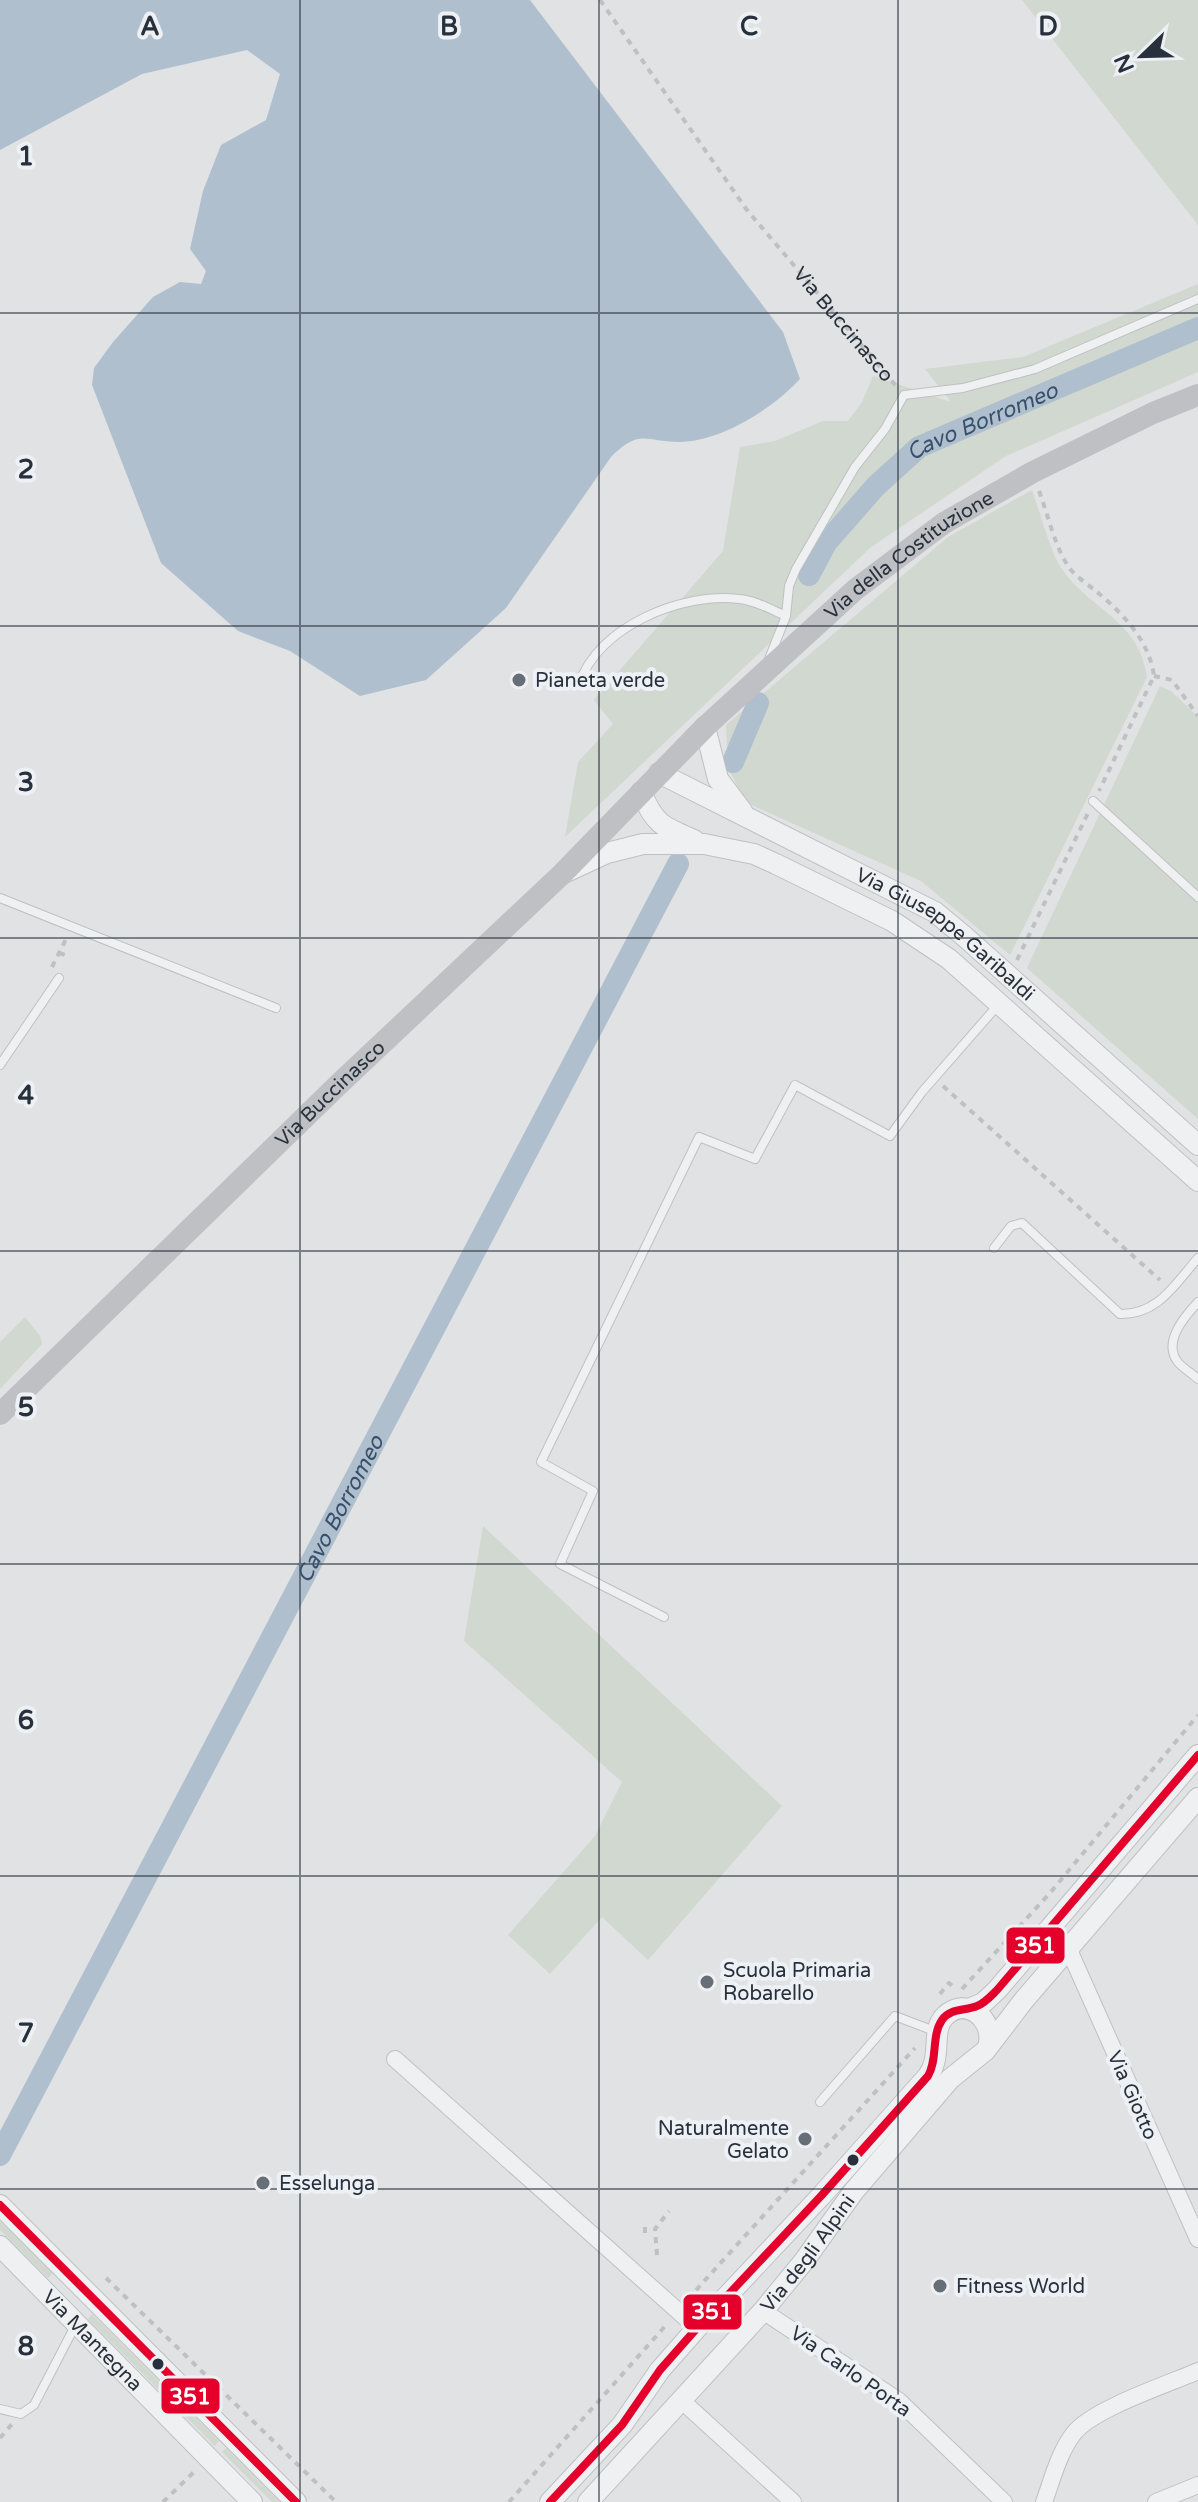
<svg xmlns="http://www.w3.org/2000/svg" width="1198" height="2502" viewBox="0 0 1198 2502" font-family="'Varela Round',sans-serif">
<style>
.green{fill:#d1d8d0}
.water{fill:#b0bfcd}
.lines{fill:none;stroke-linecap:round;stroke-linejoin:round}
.canal{stroke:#b0bfcd;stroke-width:22}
.service-casing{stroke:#bec0c2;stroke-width:10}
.minor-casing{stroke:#bec0c2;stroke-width:18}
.tertiary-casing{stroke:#bec0c2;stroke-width:22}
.path{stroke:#bec0c3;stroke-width:4;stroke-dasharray:6 6;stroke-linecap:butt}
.service{stroke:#eff0f1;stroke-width:8}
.minor{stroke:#eff0f1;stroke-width:16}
.tertiary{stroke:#eff0f1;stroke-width:20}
.secondary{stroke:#bec0c4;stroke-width:22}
.bus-1-casing{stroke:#edf0f4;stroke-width:14}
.bus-1{stroke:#e4002b;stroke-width:8}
.grid{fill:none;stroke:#28303b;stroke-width:2;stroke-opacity:0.55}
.poi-dot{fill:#686e76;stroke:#edf0f4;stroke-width:3}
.bus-dot{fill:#28303b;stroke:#edf0f4;stroke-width:3}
.labels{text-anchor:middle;stroke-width:8;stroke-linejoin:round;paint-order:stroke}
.street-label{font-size:20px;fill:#28303b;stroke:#edf0f4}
.poi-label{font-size:20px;fill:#28303b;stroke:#edf0f4;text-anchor:start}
.water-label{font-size:22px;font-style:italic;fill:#37506b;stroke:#edf0f4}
.grid-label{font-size:26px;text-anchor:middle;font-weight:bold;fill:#28303b;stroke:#edf0f4;stroke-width:8;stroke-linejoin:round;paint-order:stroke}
.line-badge{stroke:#edf0f4;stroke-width:3}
.badge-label{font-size:22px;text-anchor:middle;font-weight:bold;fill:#fff}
</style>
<rect width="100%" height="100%" fill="#e0e2e4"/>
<path class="green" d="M1022,0h176v225z
M1198,284v88l-192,84 -135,91 -306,290 13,-75 35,-38 -19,-24 129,-149 17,-104 35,-6 48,-20h25l14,-19 11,-26 78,26 -26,-33 98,-12z
M1032,490c8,21 19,66 32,82 29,39 76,50 83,105l-137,278 -89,-74 -176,-79 -17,-35 -2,-42 222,-188z
M1160,686l11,5 27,26v402l-171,-151z
M25,1317l15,19 2,8 -42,45v-47z
M483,1526l299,280 -134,154 -46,-43 -52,57 -42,-39 87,-99 27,-54 -158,-141z
M0,2221l53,52 -5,5 -48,-48z
M92,2314l127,127 -4,5 -127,-127z
M226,2448l54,54h-8l-50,-50z"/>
<path class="water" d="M0,0h530l253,332 17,47c-28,30 -78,62 -121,63 -35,0 -38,-14 -68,15l-105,151 -80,72 -66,16 -70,-45 -52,-20 -77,-68 -69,-178 2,-17 19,-26 40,-45 27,-15 21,2 5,-13 -16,-22 13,-58 18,-46 45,-25 14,-46 -33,-24 -105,24 -142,76z"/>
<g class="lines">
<g class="canal">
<path id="s1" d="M809,575l17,-32 21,-24 29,-33 43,-39 279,-119"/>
<path d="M733,762l25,-59"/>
<path id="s2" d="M0,2155l678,-1291"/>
</g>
<defs>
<path id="service" d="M769,659l17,-43 3,-30 7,-17 59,-102 30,-38 19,-34 59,-7 72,-19 163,-70
M579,684c19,-58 104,-92 160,-85 16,1 33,11 47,17
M1093,801l105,96
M0,898l276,110
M0,1065l59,-87
M994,1248l17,-22 11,-3 98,91c38,1 55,-30 78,-56
M1198,1302c-13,14 -35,39 -21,59 5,7 15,12 21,18
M664,1617l-104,-53 33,-73 -52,-29 158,-325 56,22 40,-74 95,51 32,-44 76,-87
M820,2102l75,-86 42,16
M0,2409l21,5 13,-9 42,-81"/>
<path id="minor" d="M1069,1950l129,289
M395,2059l302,269
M763,2311l136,90 105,101
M681,2400l112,102
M1044,2502c8,-22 15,-50 30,-69 19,-24 94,-49 124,-62
M1156,2502l42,-17"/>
<g id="tertiary">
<path d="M705,727l13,52 24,32"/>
<path id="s4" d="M659,773l276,139 29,24 234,209"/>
<path d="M641,792c14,33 22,35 53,48"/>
<path d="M566,872l41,-19 36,-9h61l50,10 22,10 116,57 57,38 249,222"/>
<path d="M969,2009l14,-6 14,-13 201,-235"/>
<path d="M0,2205l296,297"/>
<path id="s5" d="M0,2246l252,256"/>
<path d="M550,2502l72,-77 38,-55 37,-42 124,-132 107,-120c15,-21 2,-45 17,-60 21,-20 48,2 44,27"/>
<path id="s6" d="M588,2502l175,-191 41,-50 50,-70 96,-112 35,-28 39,-51 174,-202"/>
</g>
</defs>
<use href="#service" class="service-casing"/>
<use href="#minor" class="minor-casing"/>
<use href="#tertiary" class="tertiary-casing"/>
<g class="path">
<path id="s3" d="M600,0l147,210 150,177"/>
<path d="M1039,491c9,24 15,53 29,75 7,10 19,18 28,25 27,23 53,49 58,85l-55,115"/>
<path d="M1154,676l18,4 26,36"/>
<path d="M59,953l9,3"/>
<path d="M1017,960l71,-147"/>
<path d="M52,967l14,-28"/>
<path d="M943,1086l217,194"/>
<path d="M962,1989l88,-96 148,-178"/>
<path d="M940,1994l9,-11 7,6"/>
<path d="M645,2227v6"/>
<path d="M657,2255l-2,-26 14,-18"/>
<path d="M106,2278l230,224"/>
<path d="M688,2299l227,-251"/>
<path d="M0,2438l12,-14"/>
<path d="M163,2502l33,-32"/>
<path d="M509,2502l158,-178"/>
</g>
<use href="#service" class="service"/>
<use href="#minor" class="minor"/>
<use href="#tertiary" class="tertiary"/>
<path class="secondary" id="s7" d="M0,1414l339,-330 223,-210 143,-147 151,-138 88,-66 89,-51 120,-59 45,-18"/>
<defs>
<path id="bus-1" d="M0,2205l296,297
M550,2502l72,-77 38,-55 37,-42 124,-132 107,-120c10,-17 3,-40 14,-56 8,-12 23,-9 35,-14 8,-3 14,-10 20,-16l201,-235"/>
</defs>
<use href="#bus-1" class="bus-1-casing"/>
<use href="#bus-1" class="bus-1"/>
</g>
<path class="grid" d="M300,0v2502M599,0v2502M898,0v2502M0,313h1198M0,626h1198M0,938h1198M0,1251h1198M0,1564h1198M0,1876h1198M0,2189h1198"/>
<g class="poi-dot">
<circle cx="519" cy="680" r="8"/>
<circle cx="707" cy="1982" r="8"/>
<circle cx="805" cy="2139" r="8"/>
<circle cx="263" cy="2183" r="8"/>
<circle cx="940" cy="2286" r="8"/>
</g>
<g class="bus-dot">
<circle cx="853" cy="2160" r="7"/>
<circle cx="158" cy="2364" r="7"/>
</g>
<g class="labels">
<g class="street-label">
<text dy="7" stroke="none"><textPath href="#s3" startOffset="406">Via Buccinasco</textPath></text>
<text dy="7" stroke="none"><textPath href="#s7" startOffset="1252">Via della Costituzione</textPath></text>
<text dy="7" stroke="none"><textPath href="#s4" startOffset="330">Via Giuseppe Garibaldi</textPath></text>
<text dy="7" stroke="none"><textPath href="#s7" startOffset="460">Via Buccinasco</textPath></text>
<text transform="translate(1133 2095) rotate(66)" y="7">Via Giotto</text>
<text dy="7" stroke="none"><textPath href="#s6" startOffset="332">Via degli Alpini</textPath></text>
<text dy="7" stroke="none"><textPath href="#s5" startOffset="132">Via Mantegna</textPath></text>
<text transform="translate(851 2371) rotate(35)" y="7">Via Carlo Porta</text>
</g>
<g class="poi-label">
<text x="535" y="687">Pianeta verde</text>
<text x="723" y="1977">Scuola Primaria<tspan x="723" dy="23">Robarello</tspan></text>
<text x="789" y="2135" text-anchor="end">Naturalmente<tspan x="789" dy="23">Gelato</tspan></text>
<text x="279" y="2190">Esselunga</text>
<text x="956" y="2293">Fitness World</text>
</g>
<g class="water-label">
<text dy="8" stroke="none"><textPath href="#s1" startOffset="238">Cavo Borromeo</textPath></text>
<text dy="8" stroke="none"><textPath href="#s2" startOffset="730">Cavo Borromeo</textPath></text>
</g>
</g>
<g class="grid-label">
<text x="150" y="35">A</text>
<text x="449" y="35">B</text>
<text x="749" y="35">C</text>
<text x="1048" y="35">D</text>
<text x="26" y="165">1</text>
<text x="26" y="478">2</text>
<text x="26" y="791">3</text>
<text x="26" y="1104">4</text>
<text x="26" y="1416">5</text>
<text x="26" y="1729">6</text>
<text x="26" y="2042">7</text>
<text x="26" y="2355">8</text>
</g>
<g class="line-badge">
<rect x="1005" y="1926" width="61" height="39" rx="8" fill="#e4002b"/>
<rect x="682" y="2293" width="61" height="38" rx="8" fill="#e4002b"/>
<rect x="160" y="2377" width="61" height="38" rx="8" fill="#e4002b"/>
</g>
<g class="badge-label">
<text x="1035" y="1953">351</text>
<text x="712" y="2319">351</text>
<text x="190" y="2404">351</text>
</g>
<g transform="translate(1142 56) rotate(247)" stroke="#edf0f4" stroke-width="6" paint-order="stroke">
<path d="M0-6L14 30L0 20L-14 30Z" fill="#28303b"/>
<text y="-12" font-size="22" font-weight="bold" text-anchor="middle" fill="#28303b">N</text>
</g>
</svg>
